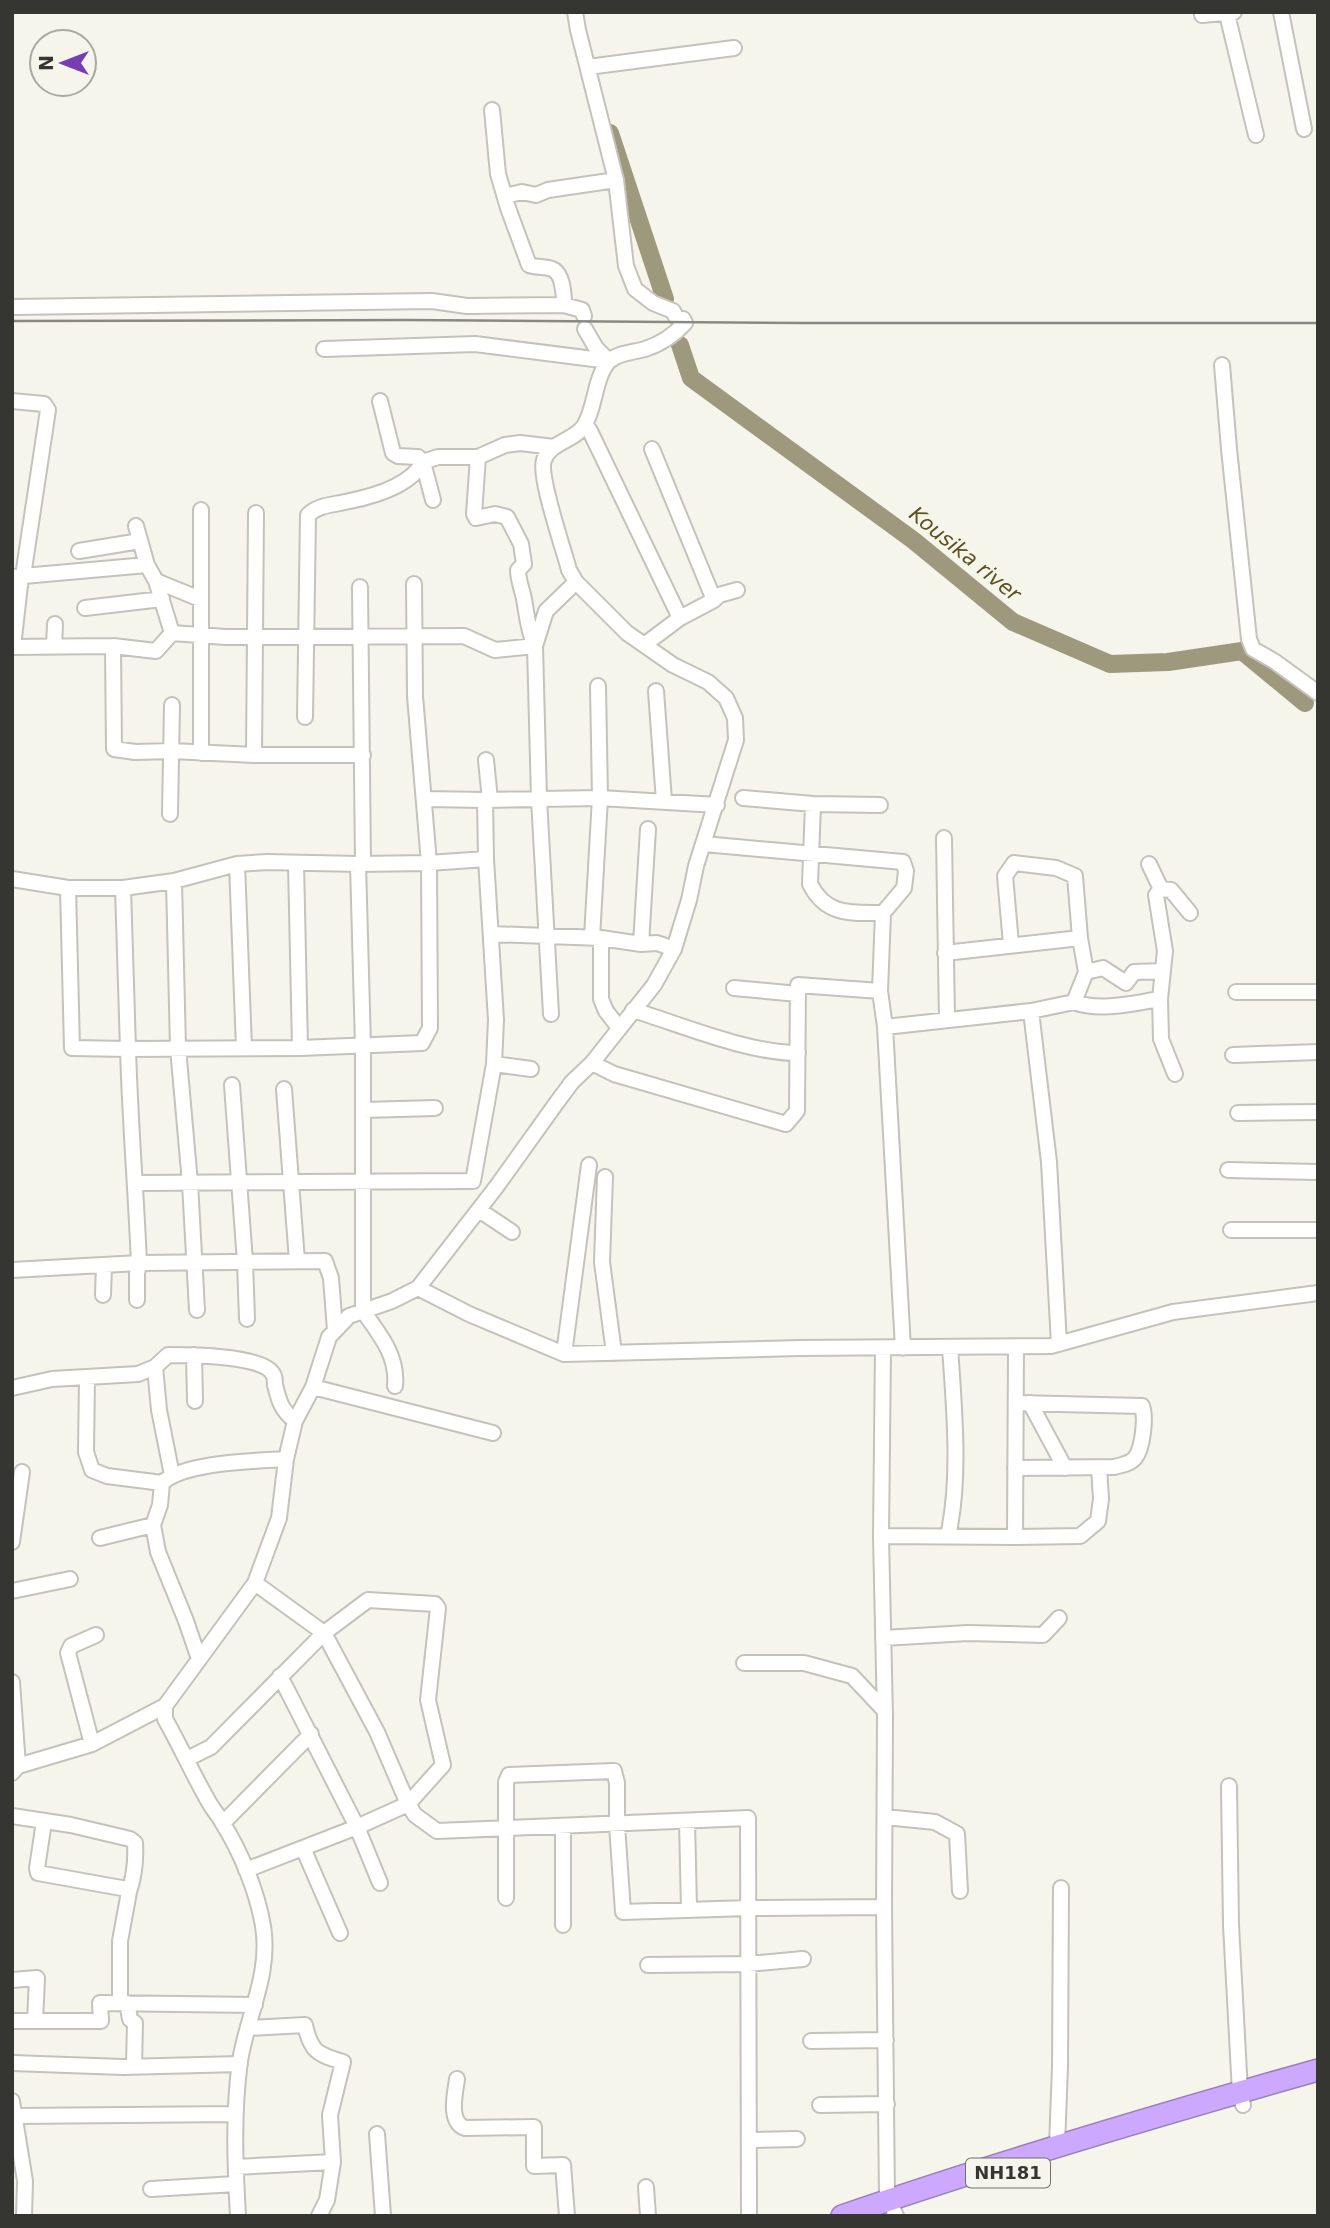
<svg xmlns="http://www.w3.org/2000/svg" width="1330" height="2228" viewBox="0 0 1330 2228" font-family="'DejaVu Sans',sans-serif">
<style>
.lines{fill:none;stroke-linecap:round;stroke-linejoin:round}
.river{stroke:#9e997c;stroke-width:18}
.minor-casing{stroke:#c4c2ba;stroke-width:18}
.highway-casing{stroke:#9780b7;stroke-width:24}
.minor{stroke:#fff;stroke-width:14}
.highway{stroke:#cca9fe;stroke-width:21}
.rail{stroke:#898983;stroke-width:2.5}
.labels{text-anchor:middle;stroke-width:7;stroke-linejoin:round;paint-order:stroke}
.shield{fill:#f6f5ec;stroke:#6f6f6a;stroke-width:2}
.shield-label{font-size:18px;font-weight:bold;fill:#353532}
.water-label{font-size:21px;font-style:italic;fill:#5b521e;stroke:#f6f5ec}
</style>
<rect width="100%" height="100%" fill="#f6f5ec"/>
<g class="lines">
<path class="river" d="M610,133l55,166
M680,345l11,33 222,162 100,82 97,42 58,-2 74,-11 63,52"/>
<defs>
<path id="minor" d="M575,12l3,18 38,150 10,86 9,23 18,14 20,8 3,6
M1281,12l23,117
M1227,14l29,121
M1202,15l32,-3
M588,67l146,-19
M492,110l6,64 10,34 21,57c8,3 16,1 23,4 11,4 12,26 12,36
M505,196l17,-4 14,3 12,-5 68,-10
M12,307l420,-6 35,5 97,-1 18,5 2,6
M585,329l11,19 13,13
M324,349l151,-5 134,17 5,-3
M1222,365l7,84 20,190 4,10 21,12 44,32
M12,401l32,3 4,6 -25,166
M380,401l13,52 5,3 20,1 5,5 10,38
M585,424l5,7 90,187 -36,27
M652,449l62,151
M478,457l-4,57 2,4 19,-4 12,3 14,27 3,20 -6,6c0,10 4,19 6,29 3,17 4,32 11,47
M136,526l11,39
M79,551l61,-10
M12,577l135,-12 9,16 16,52 54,4 238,-1 31,14 40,-4
M156,581l44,18
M360,587l3,276
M85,608l77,-9
M680,618l34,-18 5,-5 18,-5
M54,646l1,-22
M113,646l43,5 16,-18
M12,647l101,-1 1,103 21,3 37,-1 82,4h109
M13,647l8,-71
M656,691l8,110
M305,717l3,-202c10,-10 24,-10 37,-13 26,-5 65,-15 78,-40l15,-5h40l27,-12 15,-2 34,4
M201,753v-243
M254,755l2,-242
M486,760l4,40
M743,798l70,6 67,1
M424,799l61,1
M813,804l-3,80c16,32 41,29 73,29
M170,814l2,-109
M944,838l3,181
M704,844l199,18 3,9 -2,17 -21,25 -3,78
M486,859l-1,-59 115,-2 117,7
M296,863l4,185
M237,864l7,184
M1149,864l12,25 10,1 19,23
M12,879l56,9
M174,881l4,167 12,135 7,127
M123,888l5,161 172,-1 122,-5 8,-15 -1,-165 -14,-167 -1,-112
M1161,889l-5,6 9,56 -5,48 1,40 14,35
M492,934l109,4 40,6 16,-1 17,6
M592,937l8,-139 -2,-112
M601,938v61l5,12 13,17
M641,944l7,-115
M1011,944l-6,-68 9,-13 42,5 19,8 5,62 6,34 -12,30
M945,953l135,-15
M1086,972l17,-4 23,15 8,-11 29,-1
M734,988l64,6
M1236,992h82
M633,1010c49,15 114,43 165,43
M1031,1011l18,151 10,182
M551,1014l-12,-215 -4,-153 11,-35 30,-29
M885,1027l146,-16 43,-9c26,10 60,1 86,-3
M1233,1055l85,-3
M592,1063l22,11 172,50 11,-13 1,-126 82,6 5,36 18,321
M494,1064l37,5
M232,1085l13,177 2,57
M284,1089l13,172
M363,1110l72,-2
M1238,1113l80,-1
M1228,1170l90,2
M605,1177l-3,85 12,91
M136,1183l337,-2 21,-117 2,-44 -10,-161 -57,4 -71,1
M479,1210l33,22
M1231,1230h87
M12,1270l127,-7 -2,11v26
M418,1288l51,26 95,40 235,-6 252,-2 122,-34 145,-19
M103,1295l1,-30
M335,1330l-4,-52 -6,-17 -186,2c-3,-71 -9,-143 -11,-214l-56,-1 -4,-160h55l51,-7 63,-17 30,-2 91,2 5,182v265c17,24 35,45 32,75
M883,1348l-2,188 4,182 -1,189 3,293
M564,1354l25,-189
M194,1355l1,46
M155,1367l4,43 13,65
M87,1377l-1,75 6,18 15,6 55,7
M313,1387l180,46
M12,1388l40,-9 86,-5 17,-7 13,-12c20,0 95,0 105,19 2,3 2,7 2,11 4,16 6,25 20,36
M1030,1403l35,65
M1015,1468l99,-1c7,-2 16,-3 21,-9 8,-10 11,-41 7,-52l-125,-3
M881,1536l134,1 1,-190
M948,1536c13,-58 6,-129 2,-189
M1015,1537l65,-1 18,-15 3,-22 -2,-32
M100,1538l53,-13
M12,1542l10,-70
M12,1591l58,-12
M883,1638l85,-5 75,2 16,-17
M199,1659l-13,-38 -28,-69 -5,-27 7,-20 2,-22c22,-21 93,-22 124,-24
M744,1663h60l48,13 33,35
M280,1676l77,151 23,56
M12,1682l6,84
M92,1744l-24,-91 3,-7 25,-11
M187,1759l24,-12 113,-114 44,-33 67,4 3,4 -10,92 15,65 -35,39 -31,-72 -53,-99 -69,-50
M12,1773l6,-7 74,-22 73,-38
M1229,1786l2,139 9,167 3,13
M12,1816l59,9 59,14 5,4c1,16 -1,34 -6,49
M885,1817l50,5 22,12 3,57
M687,1821l2,88
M44,1822l-7,46 1,5 89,16 2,3 -9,49v62
M223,1823l88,-89
M303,1848l37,85
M246,1870l111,-43 51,-23 7,11 22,16 311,-13 1,398
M506,1898v-116l3,-7 105,-4 3,12v42l6,87 125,-4 136,-1
M563,1925v-99
M648,1965l100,-1 55,-5
M12,1980l25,-2 -2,43
M127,2003l3,16 5,4 -1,43
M12,2021h89l-1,-18 155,2
M248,2028l57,-3c6,27 12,29 38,37l-13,53 3,47 -6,38 -8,16
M811,2041l75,-1
M12,2063l111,4 117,-3
M457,2079c-2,15 -9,43 8,49l69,-1v39l29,-1 4,51
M12,2101l13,80 -1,35
M820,2105l67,-1
M15,2116l220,-2
M377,2134l6,82
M749,2140l48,-1
M1057,2145l3,-78 1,-179
M236,2167l97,-5
M646,2187l2,29
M151,2189l85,-5
M894,2211l2,5
M238,2216c-3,-52 -5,-103 2,-155 7,-45 31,-87 23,-135 -6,-35 -22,-74 -41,-104 -3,-6 -8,-11 -12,-18 -16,-27 -29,-57 -45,-85v-13l90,-123 24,-65 7,-59 9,-38 18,-34 16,-50 20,-21 43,-15 26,-13 79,-102 58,-81 17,-23 20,-19 62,-78 20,-36 15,-49 7,-34 40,-126 -1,-22 -9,-20 -18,-16 -35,-17 -46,-32 -51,-51 -7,-12c-5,-20 -31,-94 -25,-110 6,-18 30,-19 40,-34 12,-19 10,-48 25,-65 8,-8 26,-9 36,-12 16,-5 29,-14 40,-26l-2,-4"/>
<path id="highway" d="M842,2216c157,-54 316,-101 476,-146"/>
</defs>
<use href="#minor" class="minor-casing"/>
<use href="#highway" class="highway-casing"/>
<use href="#minor" class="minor"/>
<use href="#highway" class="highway"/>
<path class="rail" d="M12,321l395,-1 398,3h513"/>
</g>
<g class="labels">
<rect class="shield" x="966" y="2158.5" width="84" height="29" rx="5"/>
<g class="shield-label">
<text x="1008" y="2179">NH181</text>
</g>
<g class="water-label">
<text transform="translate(965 554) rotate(39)" y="7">Kousika river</text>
</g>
</g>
<rect width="1330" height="2228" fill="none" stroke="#353532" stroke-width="28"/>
<g transform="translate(63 63) rotate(270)"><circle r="33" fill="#f6f5ec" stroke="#a9a8a2" stroke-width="2"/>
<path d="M0-5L12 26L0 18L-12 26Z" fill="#773db3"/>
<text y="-10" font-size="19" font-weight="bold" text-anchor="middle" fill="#353532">N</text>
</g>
</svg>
